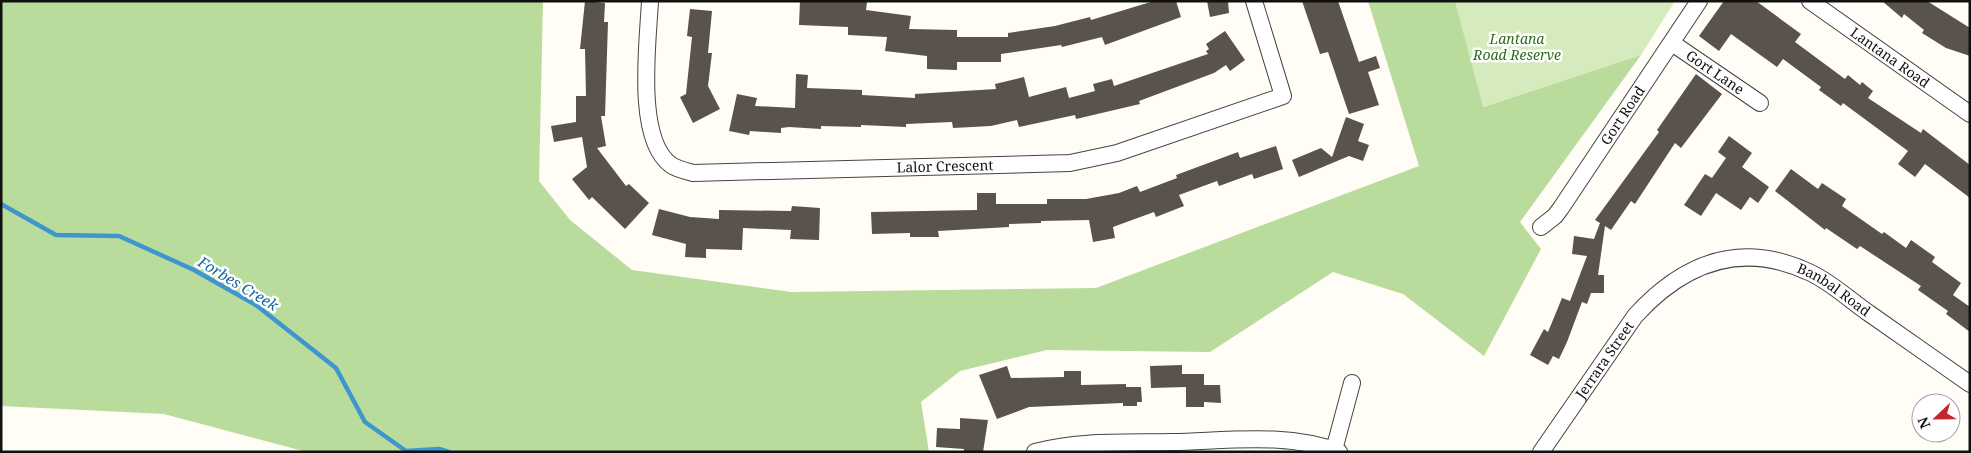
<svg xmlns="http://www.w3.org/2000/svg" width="1971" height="453" viewBox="0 0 1971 453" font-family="'Noto Serif',serif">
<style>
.green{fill:#d5ebbd}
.forest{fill:#b9dc9c}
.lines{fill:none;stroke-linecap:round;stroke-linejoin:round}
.stream{stroke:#3f96cf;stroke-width:4.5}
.building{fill:#5a524d}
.minor-casing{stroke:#444;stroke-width:18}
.minor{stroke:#fff;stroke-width:16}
.labels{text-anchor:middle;stroke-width:5;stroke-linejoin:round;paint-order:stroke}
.park-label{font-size:14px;font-style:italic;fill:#2f6b1f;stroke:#fff}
.street-label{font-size:14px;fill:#111;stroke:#fff}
.water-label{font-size:15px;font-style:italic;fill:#1768a6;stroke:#fff}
</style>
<rect width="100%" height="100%" fill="#fffdf5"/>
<path class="green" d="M1455,1h220l-34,54 -159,52z"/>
<path class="forest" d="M1,1h542l-4,180 31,39 62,50 159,22 305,-4 323,-122 -51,-165h87l28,106 158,-52 -121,167 21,27 -57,107 -81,-62 -70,-22 -123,80 -163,-2 -87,21 -39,31 8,50h-622l-143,-38 -163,-8z"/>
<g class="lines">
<path class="stream" d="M1,204l55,31 63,1 75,34 62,35 80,63 29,54 41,29 33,-2 10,3"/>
</g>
<path class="building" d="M585,1l20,2 -1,19h4l-3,94h-4l5,30 -9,2 29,38 3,-2 20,19 -24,26 -33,-32 -3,3 -17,-21 15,-12 -5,-30 -28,5 -3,-16 25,-4v-26h10l-1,-47h-5z
M800,1l67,1 -1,8 45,6 -2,13 48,1v7h51v-4l47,-7 35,-9 1,3 63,-19h22l5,16 -76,28 -3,-8 -40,10 -1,-2 -60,9v8h-44v8l-30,-1v-13l-42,-5 2,-14 -39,-2v-8l-49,-2z
M1207,1h21l1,12 -19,4z
M1302,1h36l21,61 17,-6 4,12 -12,4 11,33 -30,9 -21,-62 -8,2z
M1724,1h32l45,33 -6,8 50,37 3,-4 12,10 2,-3 11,9 -5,7 53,35 2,-4 47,36v33l-45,-34 -10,13 -17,-13 10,-13 -65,-48 -2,3 -22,-16 2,-3 -38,-28 -6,8 -46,-33 -12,17 -20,-15z
M1882,1h45l43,27v28l-24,-8 -24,-15 2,-3 -20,-16 -2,4z
M690,9l22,2 -4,42h4l-4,33 12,23 -27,14 -13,-26 6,-3 6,-57 -5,-1z
M1225,31l20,29 -15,11 -4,-6 -12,8 -75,28 1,3 -64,15 -1,-4 -56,12 -2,-7 -26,6 -38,2 -1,-6 -46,2v3l-45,-2v2l-40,-1v3l-32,-2 -8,1v5l-31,-2 -1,4 -20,-4 8,-37 20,4 -2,8 40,2 1,-34 12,1 -1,13 55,2v5l53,3v-4l81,-5 -1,-5 29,-7 5,20 37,-10 3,11 26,-7 -2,-7 19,-5 2,7 94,-32 -2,-3 3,-2 -3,-5z
M1696,74l26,20 -41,54 -6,-5 -40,61 -4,-3 -20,29 -6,-4 -7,49h6v18h-13l-4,11 -5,-2 -15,40 -8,17 -6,-3 -5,9 -18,-10 14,-26 4,3 14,-34 8,3 17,-45 -15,-2 2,-18 20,3 6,-16 -5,-3 64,-88 -2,-2z
M1346,117l18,7 -6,17 11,4 -6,16 -14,-5 -50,21 -7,-17 29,-12 11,9z
M1729,136l23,17 -10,14 27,20 -11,16 -8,-6 -9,13 -25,-17 -15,23 -17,-11 21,-31 7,4 14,-20 -8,-6z
M1276,146l7,23 -29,10 -2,-5 -33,12 -2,-5 -38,14 5,11 -28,11 -2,-5 -41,15 2,11 -22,4 -4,-22 -48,1v2l-32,1v3l-71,4 1,6h-29v-4l-38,1 -1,-22 106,-2v-17h19v11h51v-5h39l33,-6 18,-7 3,6 37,-14 -1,-3 62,-23 2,6z
M1791,169l27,20 4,-6 24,16 -4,7 40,28 2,-2 22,16 5,-8 24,17 -3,5 29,21 -8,12 17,12v25l-24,-18 2,-3 -30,-21 3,-4 -61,-40 -3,3 -31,-21 -1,2 -50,-39z
M792,206l28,2 -1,32 -29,-1 1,-9 -48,-2 -1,22 -36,-1v9l-21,-1 1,-13 -34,-9 7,-26 31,8 29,2v-9l72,1z
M1182,365v9h22v11h16l1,18 -17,-1v5h-18v-20l-35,1 -1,-22z
M1007,366l4,12 53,-1v-6h17v14l45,-1v3h15l1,15h-5v4h-14v-3l-94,4 -32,12 -18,-44z
M960,418l28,2 -5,32h-19v-3l-28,-2 1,-19 23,1z"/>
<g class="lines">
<defs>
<g id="minor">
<path id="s1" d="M650,1c-2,41 -15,138 21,164 6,4 15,6 22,8l377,-10 47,-10 166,-57 -29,-95"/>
<path id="s2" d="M1810,1l160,113"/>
<path id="s3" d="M1672,43l88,60"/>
<path id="s4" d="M1541,227l14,-11 6,-8 138,-207"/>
<path d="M1334,450l18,-67"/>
<path d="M1035,452c44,-12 91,-9 137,-10 54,-1 115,-10 167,10"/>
<path id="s5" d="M1541,452l94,-136c49,-54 107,-76 176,-43 21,10 40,28 59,41 33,23 67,47 100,70"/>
</g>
</defs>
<use href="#minor" class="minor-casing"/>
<use href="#minor" class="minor"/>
</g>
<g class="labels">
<g class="park-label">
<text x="1517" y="44">Lantana<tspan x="1517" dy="16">Road Reserve</tspan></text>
</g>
<g class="street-label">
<text dy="5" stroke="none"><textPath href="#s2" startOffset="98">Lantana Road</textPath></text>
<text dy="5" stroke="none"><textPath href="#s3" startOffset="52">Gort Lane</textPath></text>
<text dy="5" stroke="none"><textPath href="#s4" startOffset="139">Gort Road</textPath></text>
<text dy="5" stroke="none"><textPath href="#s1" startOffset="446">Lalor Crescent</textPath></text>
<text dy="5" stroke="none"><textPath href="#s5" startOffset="390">Banbal Road</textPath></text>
<text dy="5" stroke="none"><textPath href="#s5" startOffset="112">Jerrara Street</textPath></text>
</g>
<g class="water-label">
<text transform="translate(238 284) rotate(31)" y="5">Forbes Creek</text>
</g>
</g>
<rect width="1971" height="453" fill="none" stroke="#111111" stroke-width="5"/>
<g transform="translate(1936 418) rotate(248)"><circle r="24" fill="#ffffff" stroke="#a0a0a0"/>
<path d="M0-4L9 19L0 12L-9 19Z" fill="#c4262e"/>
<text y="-8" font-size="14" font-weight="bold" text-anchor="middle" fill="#111111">N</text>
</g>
</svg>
